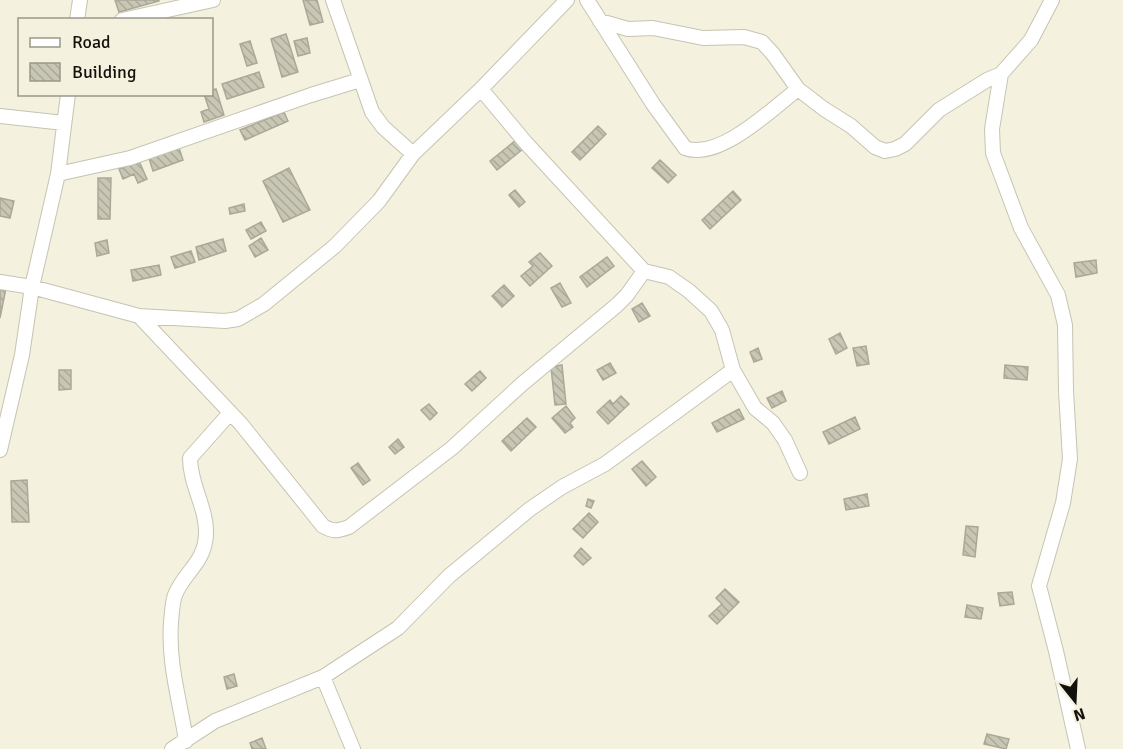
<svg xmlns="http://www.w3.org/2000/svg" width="1123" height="749" viewBox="0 0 1123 749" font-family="Signika,sans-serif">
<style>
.building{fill:url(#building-back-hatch);stroke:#aba897;stroke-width:1.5}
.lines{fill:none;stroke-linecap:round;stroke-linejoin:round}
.minor-casing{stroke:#c6c4b2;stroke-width:16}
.minor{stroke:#fff;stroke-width:14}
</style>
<defs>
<pattern id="building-back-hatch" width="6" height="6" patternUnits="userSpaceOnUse" patternTransform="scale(1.5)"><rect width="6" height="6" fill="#c8c6b4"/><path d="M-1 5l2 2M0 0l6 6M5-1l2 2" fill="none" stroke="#aba999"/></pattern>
</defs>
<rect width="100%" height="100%" fill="#f4f1de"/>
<path class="building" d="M115,0h44v1l-40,11z
M303,0h14l6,22 -13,3z
M286,34l12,38 -16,5 -11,-38z
M307,38l3,15 -12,3 -4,-15z
M250,41l7,22 -10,3 -7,-22z
M259,72l5,15 -37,12 -5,-15z
M216,89l8,26 -20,7 -3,-10 8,-3 -5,-15h8v-4z
M284,112l4,9 -43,19 -5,-10z
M598,126l8,8 -26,26 -8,-8z
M516,140l7,9 -26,21 -7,-9z
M179,148l4,12 -30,11 -4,-13z
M660,160l16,15 -8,8 -16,-15z
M139,161l8,18 -9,4 -4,-9 -11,5 -4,-10z
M289,168l21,42 -27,12 -20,-41z
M98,178h13l-1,41h-12z
M515,190l10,12 -6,5 -10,-12z
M733,191l8,9 -31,29 -8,-9z
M0,198l14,3 -4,17 -10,-2z
M244,204l1,7 -15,3 -1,-6z
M261,222l5,9 -15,8 -5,-9z
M261,238l7,12 -13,7 -6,-11z
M223,239l3,12 -27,9 -3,-13z
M107,240l2,13 -12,3 -2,-13z
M191,251l4,11 -20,6 -4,-11z
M540,253l12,13 -22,20 -9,-10 12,-10 -4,-4z
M607,257l7,9 -27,21 -7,-10z
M1096,260l1,13 -21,4 -2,-14z
M159,265l2,10 -28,6 -2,-11z
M560,283l11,20 -9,4 -11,-19z
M504,285l10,11 -12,11 -10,-11z
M0,287l6,1 -6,30z
M642,303l8,13 -11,6 -7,-13z
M840,333l7,15 -11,6 -7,-15z
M866,346l3,18 -12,2 -4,-18z
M758,348l4,11 -8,3 -4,-10z
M610,363l6,10 -13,7 -6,-10z
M562,365l4,39 -11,1 -4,-38z
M1005,365l23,2 -1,13 -23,-2z
M59,370h12v19l-12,1z
M480,371l6,7 -14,13 -7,-7z
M782,391l4,10 -14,7 -5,-10z
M621,396l8,8 -21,20 -11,-12 13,-12 3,4z
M429,404l8,9 -7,7 -9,-10z
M566,406l9,12 -5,5 3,4 -8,6 -13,-15z
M739,409l5,10 -27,13 -5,-9z
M855,417l5,12 -31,15 -6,-12z
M527,418l9,9 -25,24 -9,-10z
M398,439l6,8 -9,7 -6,-7z
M642,461l14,16 -10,9 -14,-17z
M358,463l12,17 -7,5 -12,-17z
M27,480l2,42h-17l-1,-41z
M867,494l2,12 -23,4 -2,-11z
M588,499l6,2 -3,7 -5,-2z
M589,513l9,9 -15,16 -10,-9z
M966,526l12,1 -3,30 -12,-2z
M581,548l10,10 -8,7 -9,-9z
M725,589l14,13 -22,22 -8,-8 13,-12 -6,-6z
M1012,592l2,12 -14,2 -2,-13z
M967,605l16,3 -2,11 -16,-2z
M234,674l3,12 -10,3 -3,-12z
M987,734l22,5 -3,10 -22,-5z
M262,738l4,11h-14l-2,-6z"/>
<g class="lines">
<defs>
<path id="minor" d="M333,0l39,112 11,15 30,27
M587,0l66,104 32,44c34,13 87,-39 113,-59
M77,20l3,-20
M122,20l91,-20
M600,21l28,8 25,-1 50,10 41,-1 18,5 11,12 25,35 26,20 27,17 24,21 10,4 10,-2 10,-5 34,-34 48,-30 14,-6 30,-34 21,-40
M1001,74l-9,55 1,24 28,75 37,67 7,30 1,66 4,68 -7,44 -24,83 17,65 22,98
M481,89l45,54 118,128
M0,116l64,7
M58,174l72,-16 181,-63 49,-15
M0,282l32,5 107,29 86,5 13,-2 26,-15 71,-58 44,-45 34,-47 68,-65 86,-89
M139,316l102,108 82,102c10,6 15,5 26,1l103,-79 70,-64 95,-79 10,-10 17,-24 25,6 20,14 22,20 11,19 11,40 22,38 18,15 12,17 15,33
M0,450l22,-95 10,-68 26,-113 10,-80
M323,677l30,72
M186,741c-6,-41 -18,-76 -15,-119 1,-8 1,-19 4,-27 9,-23 30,-32 31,-61 1,-26 -16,-49 -16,-76l40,-45
M172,749l43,-28 108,-44 75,-49 51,-52 81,-67 32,-22 43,-23 128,-94"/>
</defs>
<use href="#minor" class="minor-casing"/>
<use href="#minor" class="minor"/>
</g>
<rect x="18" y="18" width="195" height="78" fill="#f4f1de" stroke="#9a978a" stroke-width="1.5"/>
<rect x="30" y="38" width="30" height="9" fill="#ffffff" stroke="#9a978a" stroke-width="1.5"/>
<text x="72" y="48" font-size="18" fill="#12110b">Road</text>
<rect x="30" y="63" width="30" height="18" fill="url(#building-back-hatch)" stroke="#9a978a" stroke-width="1.5"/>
<text x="72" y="78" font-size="18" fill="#12110b">Building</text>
<g transform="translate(1075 701) rotate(162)" stroke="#f4f1de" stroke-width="4.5" paint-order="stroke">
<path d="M0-4.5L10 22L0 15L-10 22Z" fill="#12110b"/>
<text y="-9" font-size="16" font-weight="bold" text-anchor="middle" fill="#12110b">N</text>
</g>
</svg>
